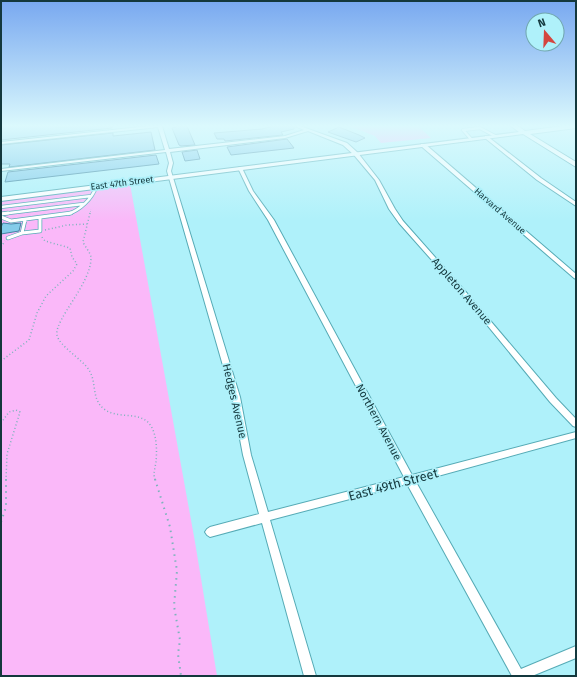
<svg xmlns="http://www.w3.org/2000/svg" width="577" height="677" viewBox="0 0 577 677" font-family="'Fira Sans',sans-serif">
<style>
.green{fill:#fab8f9}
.building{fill:#84ccea;stroke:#3f87a3}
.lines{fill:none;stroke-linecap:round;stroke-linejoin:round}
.lane-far1-casing{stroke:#56abb6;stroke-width:4}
.lane-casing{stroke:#56abb6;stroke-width:4.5}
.street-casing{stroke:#56abb6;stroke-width:2}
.secondary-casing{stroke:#56abb6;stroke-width:2}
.path-far2{stroke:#7cb4bc;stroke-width:1;stroke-dasharray:0.5 2;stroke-linecap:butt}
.path-far1{stroke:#7cb4bc;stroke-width:1.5;stroke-dasharray:1 2.5;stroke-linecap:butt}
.path{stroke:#7cb4bc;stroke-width:2;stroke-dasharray:1.5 4.5;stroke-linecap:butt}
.lane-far1{stroke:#fff;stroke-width:2.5}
.lane{stroke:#fff;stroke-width:3}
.street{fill:#fff;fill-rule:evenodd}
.secondary{fill:#fff;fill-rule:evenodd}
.labels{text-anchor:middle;stroke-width:3.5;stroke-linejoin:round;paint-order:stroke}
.far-street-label{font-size:9px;fill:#14383d;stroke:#aff1fa}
.street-label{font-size:11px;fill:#14383d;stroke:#aff1fa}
.near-street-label{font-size:13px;fill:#14383d;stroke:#aff1fa}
</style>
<rect width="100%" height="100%" fill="#aff1fa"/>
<path class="green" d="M349,126h69l13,12 -50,5 -6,-7z
M130,184l65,358 22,134h-216v-475z"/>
<path class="building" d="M1,126h54v1l57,-1v2l-111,12z
M176,126h11l8,19 -14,1 -2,-1 -7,-17 4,-1z
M274,126h20v3l-13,3 2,3 -58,6 -1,-2h-7l-3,-6 48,-4z
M339,127l20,8 6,3 -9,4 -28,-10z
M151,132l4,18 -146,17 1,-3h-9v-19l112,-12v3z
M287,139l7,9 -63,7 -4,-8z
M197,150l3,9 -15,2 -3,-9z
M156,155l3,9 -154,18 3,-10z
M3,223l8,1 10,-1 -2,8 -18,3v-7z"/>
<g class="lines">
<defs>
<path id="lane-far1" d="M471,139l-8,-9 17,-2 15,8
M1,207l90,-11
M1,214l82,-10
M68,214c12,-4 24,-15 28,-27"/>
<path id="lane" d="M1,214l7,-1
M1,217l10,4 60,-8
M25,220l-3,13 18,-2v-13
M8,238l14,-5"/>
<path id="street" d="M149,126h13l7,23 116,-13 19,-6 -9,-4h5l47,17 11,10 21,27 16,29 8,12 62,70 91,107 20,21v8l-3,-1 -23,-24 -89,-109 -62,-70 -10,-14 -14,-29 -21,-25 -11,-10 -35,-14 -23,7 -115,14 3,11 -2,8 69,226 11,58 17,57 136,-35 -136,-257 -19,-29 -11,-23 2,-1 2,1 11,23 21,29 138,255 164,-43v6l-160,44 105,187 55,-23v12l-44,18h-20l-105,-192 -137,36 46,156h-12l-42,-153 -52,14 -3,-2 -2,-3 2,-3 3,-2 49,-13 -16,-59 -11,-58 -65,-226 2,-8 -3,-11 -165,19v-2l164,-19 -7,-23 -157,17v-2z
M485,136h2l54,42 35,24v4l-39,-26 -52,-42z
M421,144h4l151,130v5l-2,-1 -153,-132z"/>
<path id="secondary" d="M511,126h7l7,5 38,-5h13v2l-46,6 46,28v5l-53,-33 -522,67v-4l518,-65z"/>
</defs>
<use href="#lane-far1" class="lane-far1-casing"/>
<use href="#lane" class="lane-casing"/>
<use href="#street" class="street-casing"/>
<use href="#secondary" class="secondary-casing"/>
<path class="path-far2" d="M90,214l1,-5"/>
<path class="path-far1" d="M90,213l-7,29c2,5 8,11 8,16 0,26 -37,62 -34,77 2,11 25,24 32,35 8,12 2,29 15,39 14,11 37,1 47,17 6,10 6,25 5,36 -1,6 -3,12 -1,18
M45,230l22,-5 20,-1
M1,247l4,-6
M1,361l28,-21 8,-27 9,-17 27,-25 4,-7 -5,-7 -2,-9 -25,-7 -4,-5
M1,423l8,-11 7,-2 4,2 -13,42 -1,26"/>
<path class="path" d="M155,479l15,48 7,44 -3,35 6,34 -2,14 3,22
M1,522l5,-15v-28"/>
<use href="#lane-far1" class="lane-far1"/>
<use href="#lane" class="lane"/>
<use href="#street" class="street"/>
<use href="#secondary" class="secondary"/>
</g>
<linearGradient id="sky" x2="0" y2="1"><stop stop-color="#78a8f0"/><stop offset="0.57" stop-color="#dbf9fd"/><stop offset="1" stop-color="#dbf9fd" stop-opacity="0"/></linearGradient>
<rect width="577" height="221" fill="url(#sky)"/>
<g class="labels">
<g class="far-street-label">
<text transform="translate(122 183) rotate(-7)" y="3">East 47th Street</text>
<text transform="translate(500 211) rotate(41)" y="3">Harvard Avenue</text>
</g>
<g class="street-label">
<text transform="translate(462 291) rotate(49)" y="4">Appleton Avenue</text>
<text transform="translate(235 401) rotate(77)" y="4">Hedges Avenue</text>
<text transform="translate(379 422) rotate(62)" y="4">Northern Avenue</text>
</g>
<g class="near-street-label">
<text transform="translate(393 484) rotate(-15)" y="5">East 49th Street</text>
</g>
</g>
<rect width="577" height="677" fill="none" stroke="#14383d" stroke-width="4"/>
<g transform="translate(545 32) rotate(341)"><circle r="19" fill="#aff1fa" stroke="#71a7ae"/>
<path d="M0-3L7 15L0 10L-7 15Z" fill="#d4463f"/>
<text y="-6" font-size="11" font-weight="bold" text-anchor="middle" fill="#14383d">N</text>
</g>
</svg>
